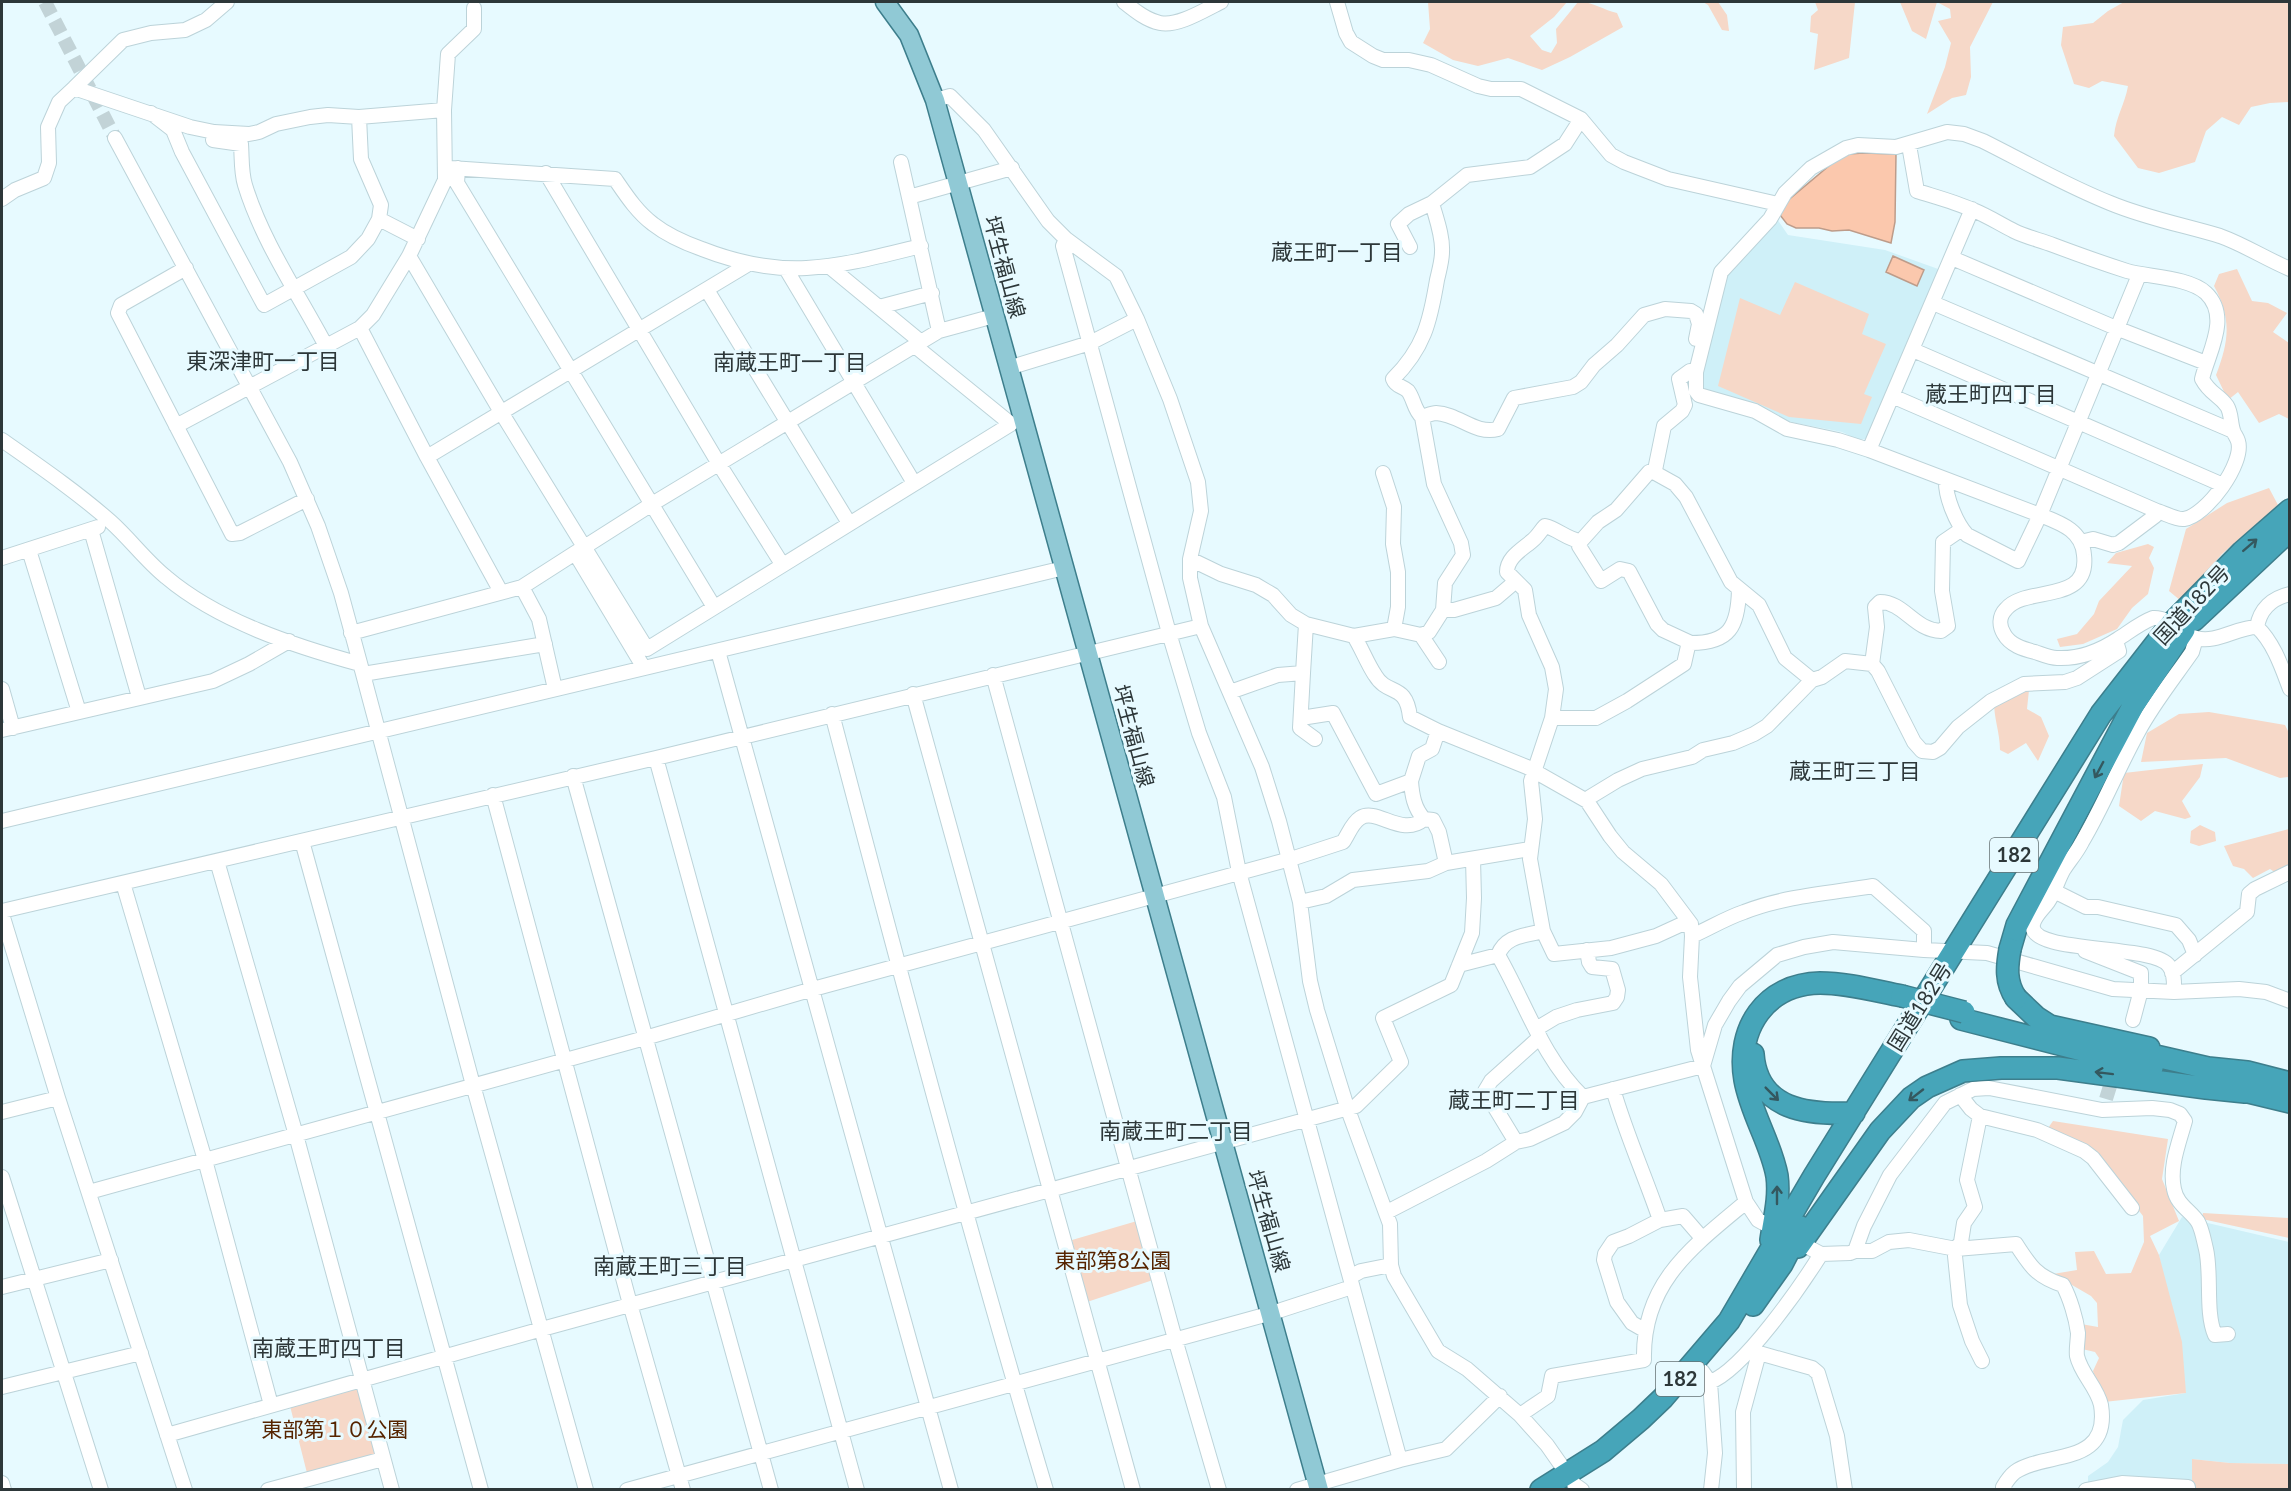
<svg xmlns="http://www.w3.org/2000/svg" width="2291" height="1491" viewBox="0 0 2291 1491" font-family="Lato,'Noto Sans JP',sans-serif">
<style>
.built{fill:#cff0f8}
.green{fill:#f6d8c8}
.water{fill:#fbc8ad;stroke:#bd9c8a;stroke-width:1.5}
.lines{fill:none;stroke-linecap:round;stroke-linejoin:round}
.minor-tunnel{stroke:#c2d3d7;stroke-width:14;stroke-dasharray:14 7;stroke-linecap:butt}
.minor-casing{stroke:#bcd3d9;stroke-width:16}
.major-casing{stroke:#3d7e8c;stroke-width:21}
.highway-casing{stroke:#3d7e8c;stroke-width:24}
.minor{stroke:#fff;stroke-width:14}
.major{stroke:#90c9d5;stroke-width:18}
.highway{stroke:#46a5b9;stroke-width:21}
.highway-bridge-casing{stroke:#3d7e8c;stroke-width:24;stroke-linecap:butt}
.highway-bridge{stroke:#46a5b9;stroke-width:21}
.oneway{stroke:#34585f}
.labels{text-anchor:middle;stroke-width:6;stroke-linejoin:round;paint-order:stroke}
.shield{fill:#e7faff;stroke:#657274;stroke-width:1.5}
.shield-label{font-size:20px;font-weight:bold;fill:#2d3739}
.street-label{font-size:21px;fill:#2d3739;stroke:#e7faff}
.park-label{font-size:21px;fill:#562400;stroke:#e7faff}
.neighbourhood-label{font-size:22px;fill:#2d3739;stroke:#e7faff}
</style>
<rect width="100%" height="100%" fill="#e7faff"/>
<path class="built" d="M1777,219l11,16 97,15 56,20 -73,165 -3,4 -6,1 -17,-8 -56,-11 -25,-15 -57,-16 -4,-9 24,-105z
M2182,1217l107,25v222l-59,-1 -38,-4v28l-104,3v-14l20,-14 10,-15 5,-27 20,-20 43,-7 -27,-138z"/>
<path class="green" d="M1428,2h139l-13,15 -24,19 12,14 9,3 6,-10 -1,-14 22,-27c13,-1 26,8 39,11l6,14 -53,30 -28,13 -34,-12 -30,8 -25,-6 -30,-17 7,-14z
M1703,2h15l9,13 2,16 -7,-1 -14,-25z
M1815,2h40l-6,56 -35,12 4,-36 -8,-2 1,-16 7,-6z
M1900,2h93l-23,45 1,30 -5,18 -14,3 -25,16 18,-47 6,-24 -13,-22 13,-3 -1,-9 -13,-7 -11,37 -14,-8z
M2124,2h165v100l-19,1 -19,4 -12,18 -17,-8 -16,14 -11,31 -36,11 -21,-5 -24,-32c2,-20 11,-32 14,-50l-26,-5 -13,7 -15,-4 -13,-39 2,-18 30,-4 15,-12z
M2237,269l15,32 16,2 19,10 -14,19 16,11v76l-10,-5 -20,9 -21,-31 -10,8 -12,-25c13,-34 16,-56 -2,-89l5,-12z
M1795,282l74,32 -7,20 24,10 -22,50 8,3 -11,27 -72,-7 -71,-31 22,-88 40,17z
M2269,488l9,17 -56,49 -41,47 -12,-10 17,-62 41,-26z
M2148,544l6,3 -5,11 5,10 -6,26 -16,14 -15,21 -34,15 -23,3 -3,-8 20,-5 17,-20 5,-13 33,-35 -25,-3 9,-10z
M2015,690h14l-2,19 14,8 8,19 -11,25 -12,-18 -18,11 -8,-4c0,-17 -6,-31 -6,-48z
M2209,712l76,13 4,8v44l-9,1 -54,-20 -85,4 6,-29 32,-19z
M2203,764l-3,13 -18,24 9,16 -6,2 -30,-8 -14,10 -22,-15 5,-33z
M2200,825l15,7 1,9 -17,5 -9,-3 1,-12z
M2289,829v38l-13,6 -6,-4 -17,9 -9,-9 -11,-3 -9,-20z
M2053,1121l115,18 -6,40 17,42 -29,15 9,19 23,87 4,51 -82,9 -11,-31 6,-13 -4,-6 -13,-3 -1,-25 17,3 -1,-24 -6,-7 -38,-22 24,-4 -2,-18 19,-1 12,23 25,-1 13,-31 -1,-26 -52,-68 -45,-17z
M2203,1213l86,5v20l-87,-19z
M1137,1221l16,59 -66,22 -15,-62z
M360,1382l21,76 -73,19 -19,-75z
M2192,1459l38,4 59,1v25h-91l-6,-2z"/>
<path class="water" d="M1863,153l33,1 -1,68 -4,21 -42,-13 -17,1 -13,-3h-23l-9,-4 -7,-9 6,-13 50,-42 13,-6z
M1893,256l31,14 -7,16 -31,-14z"/>
<g class="lines">
<path class="minor-tunnel" d="M45,2l70,136
M2106,1099l9,-29"/>
<defs>
<path id="minor" d="M1124,2c10,8 22,18 36,21 18,4 46,-14 61,-21
M1337,2l9,31 5,9 22,14 10,4h26l22,5 47,21 13,3h30l60,30 30,36 13,7 44,17 110,25
M74,88l116,39 24,5 35,2 10,-2 17,-8 34,-7 18,-2 31,2 85,-7
M935,100l15,-4 34,34 64,91 18,18 50,37 21,43 33,80 28,83 3,29 -11,48v19l11,48 61,141 17,54 21,81 10,79 7,29 30,97 43,117 1,41 3,11 44,75 29,18 53,46 27,30 28,40 7,5
M151,113l22,17 9,22 82,153 87,-48 17,-18 11,-20 2,-14 -20,-46 -2,-42
M115,138l175,324 28,64 23,67 22,81 110,411 113,405
M213,140l28,4c1,14 0,28 4,41 17,56 54,110 81,161
M1909,145l8,46c19,6 38,11 56,19 15,6 27,14 41,21 12,6 26,9 39,14 24,9 49,18 74,26 20,6 62,6 79,22 25,24 2,60 -4,86 8,15 16,15 25,27 5,8 3,18 7,27 1,2 3,5 4,8 7,22 -32,75 -54,78 -8,1 -19,-6 -27,-8l-2,5 -36,27 -6,2 -20,-6 -12,3
M901,162l38,169 55,-15
M451,168l164,11c11,16 22,33 38,45 14,11 32,19 49,25 84,33 134,18 219,-3
M458,168l-1,15 257,424
M546,173l173,291 63,100
M909,197l103,-29
M2,199l13,-9 29,-12 5,-15 -1,-36 11,-25 15,-14 49,-48 28,-7 34,-3 21,-10 21,-18
M1432,203c4,15 11,33 10,49 0,9 -3,19 -5,28 -7,42 -13,68 -44,99 3,8 10,7 15,12 6,8 6,19 14,26 4,-1 10,-4 14,-4 23,1 39,22 62,16l16,-31 59,-11 8,-5 13,-17 23,-20 27,-30 21,-6 26,2 5,3 3,10 -3,15
M379,219l39,20
M1066,239l-3,7 106,387 30,100 25,64 15,75 161,588
M1410,247l-12,-23 11,-10 23,-11 35,-28 63,-8 35,-23 16,-25
M409,256l92,156 146,237 364,-225 -96,-78
M1952,258l164,70 90,35
M830,267l91,75
M186,268l-65,37 -3,8 114,221 8,-1 67,-34
M786,269l128,214
M2290,269c-24,-10 -45,-24 -70,-33 -37,-11 -74,-18 -110,-33 -43,-17 -85,-41 -127,-62l-19,-7 -17,-2 -51,15 -38,-2 -12,3 -35,20 -26,25 -15,26 -49,53 -25,100v19l3,4 56,16 32,18 51,11 31,10 171,65c20,8 42,15 44,40 6,50 -58,30 -78,54 -7,7 -7,17 -2,25 6,11 19,15 31,18 6,2 15,6 22,6 21,1 43,-7 61,-19 11,-7 22,-16 35,-21 17,-1 28,15 43,20 20,6 41,-11 61,-11 17,16 25,41 33,62
M707,290l142,233
M1933,303l300,128
M879,307l53,-14
M360,328l67,129 74,135
M1913,350l310,135
M1008,368l82,-25 47,-24
M1892,396l265,115
M176,426l184,-98 13,-13 36,-59 36,-76 -1,-70 4,-56 26,-25v-21
M2,440c37,26 75,52 109,82 19,17 35,39 55,55 52,44 128,69 194,87
M1869,450l103,-241
M427,457l320,-192
M1655,470l-6,2 -33,38 -18,12 -17,19c-13,-1 -23,-12 -36,-15 -4,4 -7,10 -12,14 -10,9 -26,17 -26,32l18,18 4,25 23,52 4,22 -4,29 -21,63 4,38 -5,40 13,72 11,23 57,-6 45,-12 24,-11 11,-1
M1383,473l11,34 -1,37 5,28v35l-4,22
M1946,480c-1,16 10,43 21,55l51,26 22,-46 99,-240
M91,530l48,167
M1578,541l1,5 22,35 19,-12 9,2 28,53 6,6 28,13
M29,550l50,162
M575,553l77,-49 287,-173
M2,558l96,-31
M1190,559l31,15 35,11 17,10 18,20 15,9 48,12 40,-7 27,6 18,27
M522,587l17,32 16,70
M1443,610h11l42,-12 20,-17
M2257,627c3,-18 15,-29 33,-33
M351,633l171,-46 53,-34 69,115
M1421,635l8,-3 14,-22 2,-27 18,-28 -2,-12 -27,-59 -12,-67
M1354,636c8,13 13,27 21,39 13,22 31,7 35,42l28,14 89,36 60,34
M718,651l233,839
M1872,664l5,-37 -2,-20 5,-5c24,0 34,28 61,29l7,-5 -6,-35 1,-49 19,-13
M1303,673l-3,55 15,11
M363,674l182,-30
M993,675l182,664 44,151
M1812,680l10,-3 23,-16 27,3 6,7 36,71 8,9 11,1 7,-4 18,-21 33,-26 33,-17 41,-2 12,-4 42,-27 -3,-10
M2,689l11,39
M1230,692l48,-17 25,-2 3,-49
M913,694l220,796
M832,714c68,259 137,518 214,776
M1301,718l32,-5 43,81 35,-13 8,-25 13,-7 6,-18
M1552,718h44l31,-17 57,-37 4,-18 3,-3c39,0 47,-17 48,-53
M2,730l211,-49 36,-17 40,-23
M656,758l201,732
M573,776l198,714
M1411,781c1,14 3,27 13,38l9,1 6,12 7,31
M493,795l137,509 53,186
M2,821l1062,-253
M302,841l179,649
M217,861l79,274 96,355
M123,883l82,277 66,245
M2054,891l32,16h12l78,18 13,15 6,15
M1300,902l26,-6 27,-16 75,-9 18,-8 84,-14
M2,911l654,-153 545,-132
M2,914l56,184 127,392
M1692,936c18,-8 34,-18 52,-24 41,-16 86,-19 129,-26l51,45v19
M2085,951l56,22v17l-8,30
M1498,955c8,-20 27,-19 45,-24
M1459,965l39,-10c27,47 45,104 85,142
M2172,973l75,-61 2,-18 6,-5 35,-17
M2174,992c0,-8 1,-19 -5,-26 -15,-23 -143,-11 -136,-42 2,-9 10,-15 15,-22 7,-10 10,-23 16,-33 6,-9 13,-17 18,-27 21,-35 36,-74 56,-110 15,-28 36,-54 54,-80l4,-14
M1536,1029l20,-12 21,-7 36,-7 4,-6 1,-7 -6,-21 -20,-2 -3,-5 -2,-12
M1613,1089c13,45 32,87 47,131
M1960,1095l11,14 9,7 57,14 47,21 9,7 39,50
M2,1112l56,-14
M1980,1116l-13,64 8,27 -11,16 -3,19 -5,7 -1,7 5,49 12,36 10,20
M1516,1142l-31,-51 6,-10 49,-44
M2,1177l99,313
M89,1192l556,-154 168,-49 481,-131 49,-16c5,-7 9,-19 17,-24 17,-11 42,20 64,1
M1387,1212l99,-51 30,-19 14,-3 34,-16 11,-11 8,-15 120,-31 -5,-16 -8,-73 2,-41 -1,-12 -30,-40 -38,-32 -13,-16 -23,-35 3,-4 28,-17 24,-11 50,-12 11,-7 30,-7 21,-9 13,-8 45,-46 -27,-22 -26,-53 -28,-23 -45,-85 -11,-13 -18,-10 -2,-4 9,-44 18,-15 3,-6 -6,-26 11,-8 6,1
M1778,1231l-20,-11 -12,-18 -43,-136 12,-41 14,-24 11,-15 37,-31 27,-8 29,-5 91,8 63,3 126,36 61,3 65,-3 27,3 24,9
M1795,1240l26,14
M1855,1251h17l17,-9 20,-2 47,9 60,-5c14,22 21,33 47,41 7,13 13,33 15,48 0,7 -2,16 -1,23 4,18 20,31 24,49 10,62 -56,46 -86,67 -5,4 -9,10 -12,15l2,3
M1350,1277l11,-6 30,-6
M2,1287l109,-27
M1646,1331l-14,-8 -15,-21 -13,-42 1,-6 8,-12 16,-6 31,-16 23,-4 19,22
M1752,1348l7,5 53,15 6,5 19,63 8,54
M1702,1371l8,11 5,71 -4,37
M1710,1382c33,-12 91,-96 111,-128l29,-1 5,-2 9,-25 26,-51 55,-72 28,-14 16,-1 113,22 50,-2 18,2 10,4 5,7c-6,22 -16,46 -11,68 3,16 16,21 24,33 4,7 6,19 8,27 6,26 -1,63 9,86l13,-1
M2,1387l139,-34
M1520,1415l28,-19 4,-20 92,-16c-2,-77 48,-113 102,-158
M167,1435l375,-106 814,-223 45,-44 -18,-44 68,-33 21,-52 2,-35 -1,-39
M2,1483l2,7
M268,1490l115,-31
M627,1490l645,-177 80,-26
M1297,1490l103,-30 46,-11 54,-53
M1744,1490l-1,-78 16,-59
M2086,1490l36,-7 66,4v3"/>
<path id="major" d="M885,2l24,33 26,65 384,1390"/>
<path id="highway" d="M2194,620l96,-90
M2010,949l7,-24 116,-219 51,-76
M2016,998l20,19 14,9 99,22
M1961,1019l191,49
M2134,1051l74,17 39,4 43,11
M1753,1054c4,57 56,61 101,59
M2232,1088l58,14
M1771,1240c3,-21 9,-42 6,-64 -6,-33 -26,-62 -32,-96 -9,-51 20,-96 75,-97 28,0 56,8 82,13
M1798,1247l82,-116 31,-33 16,-11 36,-16 38,-3h57l148,20 39,4
M1753,1305l29,-41 19,-37
M1541,1490l62,-39 38,-32 22,-21 66,-77 85,-145 287,-462 71,-91 70,-71 48,-42"/>
</defs>
<use href="#minor" class="minor-casing"/>
<use href="#major" class="major-casing"/>
<use href="#highway" class="highway-casing"/>
<use href="#minor" class="minor"/>
<use href="#major" class="major"/>
<use href="#highway" class="highway"/>
<defs>
<path id="highway-bridge" d="M2010,949c-3,17 -5,33 6,49
M1902,996l62,16"/>
</defs>
<use href="#highway-bridge" class="highway-bridge-casing"/>
<use href="#highway-bridge" class="highway-bridge"/>
</g>
<defs><path id="oneway-shaft" d="M-6 0H5M1.5-3L5.5 0L1.5 3" fill="none" stroke-width="1.6" stroke-linecap="round" stroke-linejoin="round" transform="scale(1.5)"/></defs>
<g class="oneway">
<use href="#oneway-shaft" transform="translate(2250 545) rotate(-41)"/>
<use href="#oneway-shaft" transform="translate(2099 770) rotate(118)"/>
<use href="#oneway-shaft" transform="translate(2104 1073) rotate(-173)"/>
<use href="#oneway-shaft" transform="translate(1772 1094) rotate(45)"/>
<use href="#oneway-shaft" transform="translate(1916 1095) rotate(142)"/>
<use href="#oneway-shaft" transform="translate(1777 1195) rotate(-90)"/>
</g>
<g class="labels">
<g class="shield">
<rect x="1990" y="838" width="48" height="34" rx="4.5"/>
<rect x="1656" y="1362" width="48" height="34" rx="4.5"/>
</g>
<g class="shield-label">
<text x="2014" y="862">182</text>
<text x="1680" y="1386">182</text>
</g>
<g class="street-label">
<text transform="translate(1004 267) rotate(75)" y="7">坪生福山線</text>
<text transform="translate(2192 605) rotate(-47)" y="7">国道182号</text>
<text transform="translate(1133 736) rotate(75)" y="7">坪生福山線</text>
<text transform="translate(1920 1007) rotate(-58)" y="7">国道182号</text>
<text transform="translate(1268 1221) rotate(74)" y="7">坪生福山線</text>
</g>
<g class="park-label">
<text x="1113" y="1268">東部第8公園</text>
<text x="335" y="1437">東部第１０公園</text>
</g>
<g class="neighbourhood-label">
<text x="1337" y="260">蔵王町一丁目</text>
<text x="263" y="369">東深津町一丁目</text>
<text x="790" y="370">南蔵王町一丁目</text>
<text x="1991" y="402">蔵王町四丁目</text>
<text x="1855" y="779">蔵王町三丁目</text>
<text x="1514" y="1108">蔵王町二丁目</text>
<text x="1176" y="1139">南蔵王町二丁目</text>
<text x="670" y="1274">南蔵王町三丁目</text>
<text x="329" y="1356">南蔵王町四丁目</text>
</g>
</g>
<rect width="2291" height="1491" fill="none" stroke="#2d3739" stroke-width="6"/>
</svg>
